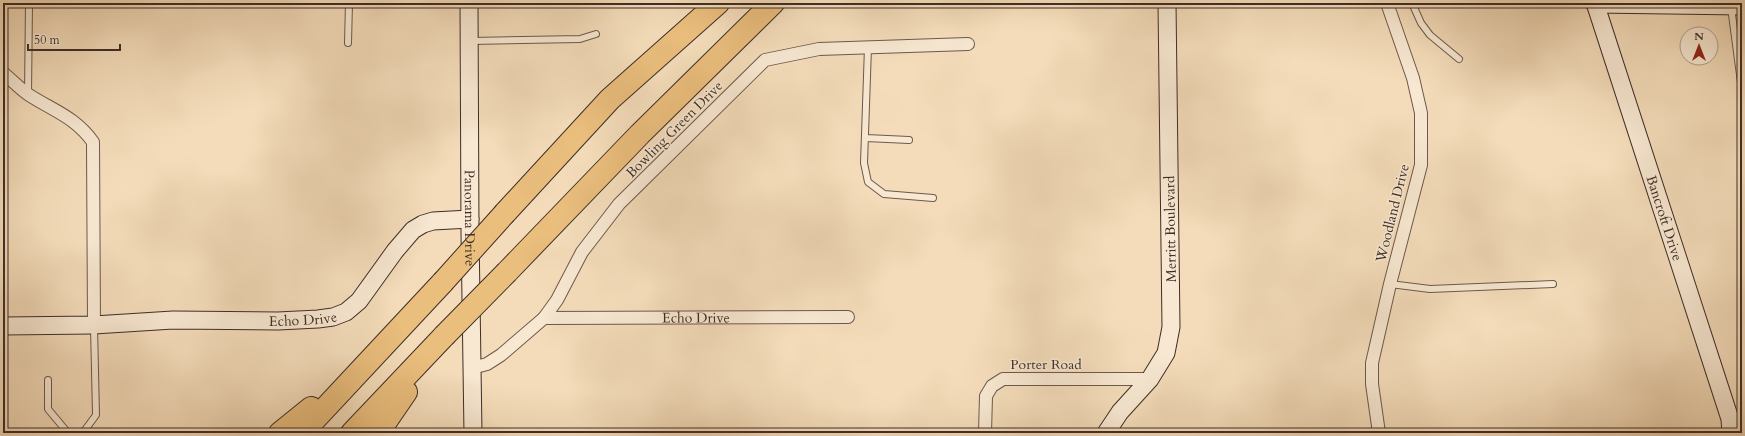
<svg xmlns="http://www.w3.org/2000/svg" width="1745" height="436" viewBox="0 0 1745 436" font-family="Cardo,serif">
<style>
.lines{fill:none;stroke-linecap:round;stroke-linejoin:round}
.lane-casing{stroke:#6c594c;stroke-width:8}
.street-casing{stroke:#6c594c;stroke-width:14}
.secondary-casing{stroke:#3e2d27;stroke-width:19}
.highway-casing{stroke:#3e2d27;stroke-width:24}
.lane{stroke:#f8e8d2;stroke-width:6}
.street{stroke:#f8e8d2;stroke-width:12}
.secondary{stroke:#f8e8d2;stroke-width:17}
.highway{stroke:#eabe7d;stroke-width:22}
.highway-bridge-casing{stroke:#3e2d27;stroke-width:24;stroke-linecap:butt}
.highway-bridge{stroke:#eabe7d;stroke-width:22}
.labels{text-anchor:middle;stroke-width:3;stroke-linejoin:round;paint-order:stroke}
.street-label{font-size:14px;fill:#3e2d27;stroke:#f8e8d2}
</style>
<rect width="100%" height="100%" fill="#f4dcba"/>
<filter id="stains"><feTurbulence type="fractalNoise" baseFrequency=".005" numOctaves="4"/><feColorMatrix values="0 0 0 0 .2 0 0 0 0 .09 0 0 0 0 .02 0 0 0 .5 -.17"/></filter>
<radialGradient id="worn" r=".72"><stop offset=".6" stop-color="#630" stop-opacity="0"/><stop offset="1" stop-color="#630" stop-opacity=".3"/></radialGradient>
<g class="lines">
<defs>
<path id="lane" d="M1412,3l9,20 9,12 29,24
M1731,7l11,83
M471,41l109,-2 16,-5
M348,43l1,-40
M868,47l-4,116 4,19 16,12 49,4
M28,94l1,-91
M866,138l43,2
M1390,284l40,5 123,-5
M48,380v29l20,24
M81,433l4,-3 11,-15 -2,-89"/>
<g id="street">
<path d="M3,73c9,7 17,16 26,22 25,16 46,22 64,47l1,183"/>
<path id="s1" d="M544,318l304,-1"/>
<path d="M472,368l15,-4 14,-9 43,-37 13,-18 25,-48 37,-48 146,-144 54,-11 149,-5"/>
<path d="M985,433l1,-37 6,-10 11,-7h147"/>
<path d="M1379,433l-7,-49v-21l18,-79 31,-119v-52l-8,-35 -26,-75"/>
</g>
<g id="secondary">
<path id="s2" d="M469,3l1,229 3,201"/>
<path id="s3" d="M1595,3l135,416 1,14"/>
<path d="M1595,4l147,2"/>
<path id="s4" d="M3,326l91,-1 79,-5 105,1 40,-2 15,-2 13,-5 13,-11 36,-50 18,-21 10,-6 10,-3 37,-2"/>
<path d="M1106,433l14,-21 30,-33 16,-26 5,-26 -4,-324"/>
</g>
<path id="highway" d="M505,213l105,-114 108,-96
M507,272l133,-138 133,-131
M280,433l31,-25
M302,433l141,-151
M352,433l92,-97
M378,433l28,-41"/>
</defs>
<use href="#lane" class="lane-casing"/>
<use href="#street" class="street-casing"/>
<use href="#secondary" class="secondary-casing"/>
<use href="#highway" class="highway-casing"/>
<use href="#lane" class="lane"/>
<use href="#street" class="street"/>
<use href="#secondary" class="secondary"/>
<use href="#highway" class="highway"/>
<defs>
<path id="highway-bridge" d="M443,282l62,-69
M444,336l63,-64"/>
</defs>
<use href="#highway-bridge" class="highway-bridge-casing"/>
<use href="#highway-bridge" class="highway-bridge"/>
</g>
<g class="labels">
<g class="street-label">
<text transform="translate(674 129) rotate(-45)" y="5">Bowling Green Drive</text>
<text transform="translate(1392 213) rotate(-76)" y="5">Woodland Drive</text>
<text dy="5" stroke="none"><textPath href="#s2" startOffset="215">Panorama Drive</textPath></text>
<text dy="5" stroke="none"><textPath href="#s3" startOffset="226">Bancroft Drive</textPath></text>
<text transform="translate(1170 229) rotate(-91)" y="5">Merritt Boulevard</text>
<text dy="5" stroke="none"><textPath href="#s4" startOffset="300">Echo Drive</textPath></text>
<text dy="5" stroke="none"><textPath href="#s1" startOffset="152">Echo Drive</textPath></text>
<text x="1046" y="369">Porter Road</text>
</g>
</g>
<rect width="1745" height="436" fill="none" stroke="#f4dcba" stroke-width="16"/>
<rect x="4" y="4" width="1737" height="428" fill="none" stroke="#3e2d27" stroke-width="2"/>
<rect x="8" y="8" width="1729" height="420" fill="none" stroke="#3e2d27"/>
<g transform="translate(1699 46)"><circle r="19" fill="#f8e8d2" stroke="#ae9d8e"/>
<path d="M0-3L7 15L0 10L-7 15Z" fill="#8f2418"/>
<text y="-6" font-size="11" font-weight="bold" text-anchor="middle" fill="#3e2d27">N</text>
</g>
<path d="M28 44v6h92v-6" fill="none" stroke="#3e2d27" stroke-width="2"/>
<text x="34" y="44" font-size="12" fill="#3e2d27" stroke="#f8e8d2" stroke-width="3" paint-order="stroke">50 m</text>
<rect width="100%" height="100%" filter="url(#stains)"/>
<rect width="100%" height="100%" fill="url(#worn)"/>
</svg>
